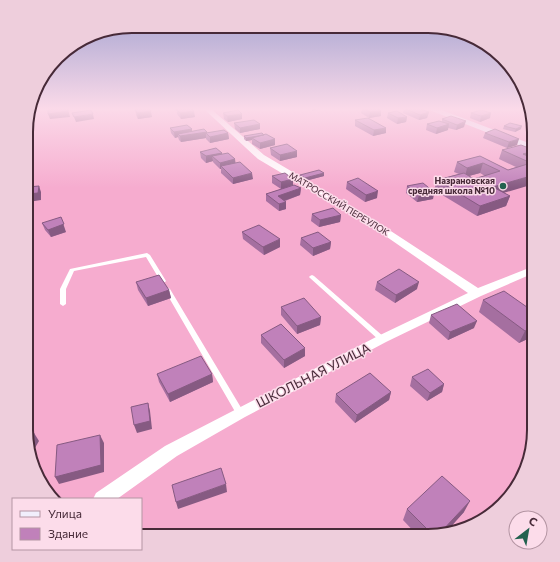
<svg xmlns="http://www.w3.org/2000/svg" width="560" height="562" viewBox="0 0 560 562" font-family="Commissioner,sans-serif">
<style>
.lines{fill:none;stroke-linecap:round;stroke-linejoin:round}
.lane{fill:#fff;fill-rule:evenodd}
.street{fill:#fff;fill-rule:evenodd}
.secondary{fill:#f1effc;fill-rule:evenodd}
.wall{fill:#a56fa0;fill-rule:evenodd}
.shaded-wall{fill:#865a82}
.building{fill:#c081ba;stroke:#865a82}
.poi-dot{fill:#23624f;stroke:#fcdcea;stroke-width:1.5}
.labels{text-anchor:middle;stroke-width:3;stroke-linejoin:round;paint-order:stroke}
.far-poi-label{font-size:9px;font-weight:bold;fill:#472a38;stroke:#fcdcea;text-anchor:end}
.far-street-label{font-size:9px;fill:#472a38;stroke:#fcdcea}
.near-street-label{font-size:13px;fill:#472a38;stroke:#fcdcea}
.rim{fill:none;stroke:#472a38;stroke-width:2}
</style>
<rect width="100%" height="100%" fill="#f6accf"/>
<g class="lines">
<path class="lane" d="M27,214l2,1 5,23 -5,6h-2v-4l3,-2 -3,-10z
M147,253l3,2 16,26 -1,1h-4l-15,-25 -72,14 -8,18v15l-3,2 -3,-2v-15l10,-20z
M312,275l2,1 70,61 1,2 -1,2h-4l-70,-63 -1,-1 1,-1z
M167,287l3,2 73,122 1,2 -1,2 -3,1 -3,-1 -73,-126z"/>
<path class="street" d="M204,109h7l53,46 113,67 101,66 56,-22v7l-53,23 -95,46 -141,75 -68,39 -60,43h-24l3,-6 69,-47 213,-110 90,-43 -97,-67 -113,-67z"/>
<path class="secondary" d="M427,109h12l95,36v6z"/>
</g>
<path class="wall" d="M135,109l17,8 -14,2 -2,-4z
M173,109h19l3,8 -14,2 -4,-5v-3z
M362,109h16l3,2v5l-12,2 -8,-5z
M404,109h16l9,3 -2,6 -8,2 -16,-7z
M223,113l19,6 -14,3 -4,-3z
M388,113l19,4 -1,5 -9,2 -10,-6z
M471,113l19,5 -10,4 -10,-4z
M442,119l22,8 -8,3 -8,-2v2l-12,4 -10,-4 1,-6 15,-2z
M355,120l31,8v5l-13,3 -18,-10z
M234,123l26,6 -20,4 -5,-4z
M504,126l17,3 -6,3 -12,-3z
M170,128l22,3 16,2h20l1,6 -19,4 -4,-4v-1l-25,4 -2,-2 -1,-3 -3,1 -4,-5z
M485,133l32,12 -10,3 -24,-10z
M264,135l11,4v6l-15,4 -8,-5v-4l-6,1 -2,-2v-3z
M270,148l27,9 -17,4 -9,-6z
M502,150l32,3 -2,5 2,1 -30,34 6,3 -4,10 -29,10 -43,-26 3,-10 22,-6 -5,-2 3,-10 23,-6 28,14 8,-3 -17,-8zM480,173l5,3 -11,3 -5,-3z
M200,152l22,1v1l13,5v4l18,16 -20,5 -12,-11v-4h-1l-7,-7v-1l-7,2 -5,-5z
M324,173v3l-19,5 -6,-3 1,-3z
M272,176l21,3v6l8,3 -1,7 -15,6 1,1v7l-7,2 -13,-10v-7l15,-5 -9,-6z
M347,182l30,16 -12,4 -19,-13z
M407,186l27,6 -1,7 -16,3 -11,-9z
M312,214l29,1 -1,7 -21,5 -8,-6z
M42,223l24,9 -15,5 -6,-7z
M242,232l38,15 -16,8 -21,-16z
M301,238l30,4 -1,7 -17,7 -13,-11z
M136,282l33,8 2,8 -23,8 -10,-16z
M377,282l40,7 -22,14 -20,-13z
M483,300l51,36 -15,7 -40,-31z
M281,307l40,10 -1,8 -23,9 -16,-19z
M431,315l43,13 -26,12 -19,-17z
M261,335l44,21 -21,12 -23,-25z
M157,374h55l1,8 -43,20 -11,-20z
M412,377l32,7 -2,8 -15,9 -17,-15z
M391,392l-2,8 -34,23 -20,-21 1,-8z
M407,509l57,3 -18,20 -11,4h-17l-15,-16z"/>
<path class="shaded-wall" d="M68,109l2,8 -20,2 -2,-5z
M312,109h8l-8,2z
M151,111l1,6 -14,2 -1,-6z
M194,111l1,6 -14,2 -1,-6z
M381,111v5l-12,2 1,-6z
M429,112l-2,6 -8,2 1,-5z
M491,113l-1,5 -10,4 1,-6z
M93,114l1,5 -18,3 -2,-5z
M242,114v5l-14,3 -1,-6z
M407,117l-1,5 -9,2 1,-6z
M466,121l-2,6 -8,3 1,-5z
M260,124v5l-20,4v-5z
M449,124l-1,6 -12,4 1,-6z
M522,126l-1,3 -6,3 1,-3z
M386,128v5l-13,3 1,-6z
M192,129v5l15,-2 1,3 -2,-2v5l-25,4 -1,-6 -2,-2v3l-3,1 -1,-6z
M228,133l1,6 -19,4v-6z
M264,135l-12,3v2l-6,1v-3z
M275,139v6l-15,4v-6z
M519,139l-2,6 -10,3 2,-6z
M297,151v6l-17,4v-6z
M534,151v2l-3,7 -8,-6z
M222,153l1,6 -11,-3 1,5 -7,2v-7z
M235,159l1,7h-15v3h-1v-6z
M483,163l-3,10 -15,4 2,-9z
M252,173l1,6 -20,5v-6z
M324,173v3l-19,5v-3z
M534,175v9l-44,13 3,-10z
M293,179v6l-12,4v-7z
M39,186l2,6v8l-13,2v-8z
M301,188l-1,7 -22,8v-7z
M378,191l-1,7 -12,4 1,-7z
M434,192l-1,7 -16,3 2,-7z
M510,196l-4,10 -29,10 3,-10z
M286,202v7l-7,2v-7z
M341,215l-1,7 -21,5 1,-7z
M61,217l5,15 -15,5 -3,-7z
M280,239v8l-16,8 -1,-8z
M331,242l-1,7 -17,7v-8z
M419,282l-2,7 -22,14 1,-8z
M169,290l2,8 -23,8 -2,-8z
M321,317l-1,8 -23,9v-8z
M477,321l-3,7 -26,12 2,-8z
M534,327v9l-15,7 6,-12z
M305,348v8l-21,12v-8z
M212,374l1,8 -43,20 -2,-8z
M444,384l-2,8 -15,9 3,-8z
M391,392l-2,8 -34,23 2,-8z
M148,403l2,8 2,18 -15,4 -3,-8z
M34,433l5,8 -7,12 -3,-10z
M100,435l4,8v29l-45,12 -4,-7z
M226,484l1,8 -49,17 -2,-7z
M470,501l-6,11 -18,20 -7,2z"/>
<path class="building" d="M54,109h14v2l-20,3v-4z
M135,109h15l1,2 -14,2z
M176,109h16l2,2 -14,2z
M364,109h14l3,2 -11,1z
M406,109h14l9,3 -9,3z
M91,110l2,4 -19,3 -2,-4z
M238,110l4,4 -15,2 -4,-3z
M481,110l10,3 -10,3 -10,-3z
M397,111l10,6 -9,1 -10,-5z
M451,116l15,5 -9,4 -15,-6z
M368,118l18,10 -12,2 -19,-10z
M254,120l6,4 -20,4 -6,-5z
M439,121l10,3 -12,4 -10,-4z
M510,123l12,3 -6,3 -12,-3z
M187,125l5,4 -18,3 -4,-4z
M204,129l3,3 -27,4 -2,-2z
M495,129l24,10 -10,3 -24,-9z
M224,130l4,3 -18,4 -4,-4z
M262,133l2,2 -18,3 -2,-2z
M266,134l9,5 -15,4 -8,-5z
M287,144l10,7 -17,4 -10,-7z
M521,145l13,5v1l-11,3 11,5v16l-41,12 17,9 -30,10 -43,-26 27,-7 10,6 26,-8 -17,-8 -16,5 -10,-6 23,-6 28,14 23,-7 -29,-13z
M216,148l6,5 -16,3 -6,-4z
M228,153l7,6 -15,4 -8,-7z
M240,162l12,11 -19,5 -12,-12z
M319,170l5,3 -19,5 -5,-3z
M285,173l8,6 -12,3 -9,-6z
M358,178l20,13 -12,4 -19,-13z
M423,183l11,9 -15,3 -12,-9z
M294,185l7,3 -23,8 8,6 -7,2 -13,-10z
M39,186l-1,7 -10,1v-7z
M333,208l8,7 -21,5 -8,-6z
M61,217l3,7 -16,6 -6,-7z
M259,225l21,14 -17,8 -21,-15z
M318,232l13,10 -18,6 -12,-10z
M399,269l20,13 -23,13 -19,-13z
M159,275l10,15 -23,8 -10,-16z
M504,291l30,21v15l-9,4 -42,-31z
M304,298l17,19 -24,9 -16,-19z
M457,304l20,17 -27,11 -19,-17z
M281,324l24,24 -21,12 -23,-25z
M201,356l11,18 -44,20 -11,-20z
M428,369l16,15 -14,9 -18,-16z
M370,373l21,19 -34,23 -21,-21z
M148,403l2,18 -16,4 -3,-18z
M26,432l8,1 -5,10 -3,-6z
M100,435l1,30 -46,12 2,-32z
M221,468l5,16 -50,18 -4,-17z
M442,476l28,25 -31,33 -5,2 -27,-27z"/>
<linearGradient id="sky" x2="0" y2="1"><stop stop-color="#9fa0cf"/><stop offset="0.58" stop-color="#fbdae9"/><stop offset="1" stop-color="#fbdae9" stop-opacity="0"/></linearGradient>
<rect width="560" height="188" fill="url(#sky)"/>
<circle class="poi-dot" cx="503" cy="186" r="4"/>
<g class="labels">
<g class="far-poi-label">
<text x="495" y="184">Назрановская<tspan x="495" dy="10">средняя школа №10</tspan></text>
</g>
<g class="far-street-label">
<text transform="translate(339 204) rotate(31)" y="3">МАТРОССКИЙ ПЕРЕУЛОК</text>
</g>
<g class="near-street-label">
<text transform="translate(313 375) rotate(-27)" y="5">ШКОЛЬНАЯ УЛИЦА</text>
</g>
</g>
<path d="M0 0H560V562H0ZM132 33H428A99 99 0 0 1 527 132V430A99 99 0 0 1 428 529H132A99 99 0 0 1 33 430V132A99 99 0 0 1 132 33Z" fill="#eecedc" fill-rule="evenodd"/>
<path class="rim" d="M132 33H428A99 99 0 0 1 527 132V430A99 99 0 0 1 428 529H132A99 99 0 0 1 33 430V132A99 99 0 0 1 132 33Z"/>
<rect x="12" y="498" width="130" height="52" fill="#fcdcea" stroke="#b495a3"/>
<rect x="20" y="511" width="20" height="6" fill="#f1effc" stroke="#b495a3"/>
<text x="48" y="518" font-size="12" fill="#472a38">Улица</text>
<rect x="20" y="528" width="20" height="12" fill="#c081ba" stroke="#b495a3"/>
<text x="48" y="538" font-size="12" fill="#472a38">Здание</text>
<g transform="translate(528 530) rotate(31)"><circle r="19" fill="#fcdcea" stroke="#b495a3"/>
<path d="M0-3L7 15L0 10L-7 15Z" fill="#23624f"/>
<text y="-6" font-size="11" font-weight="bold" text-anchor="middle" fill="#472a38">С</text>
</g>
</svg>
